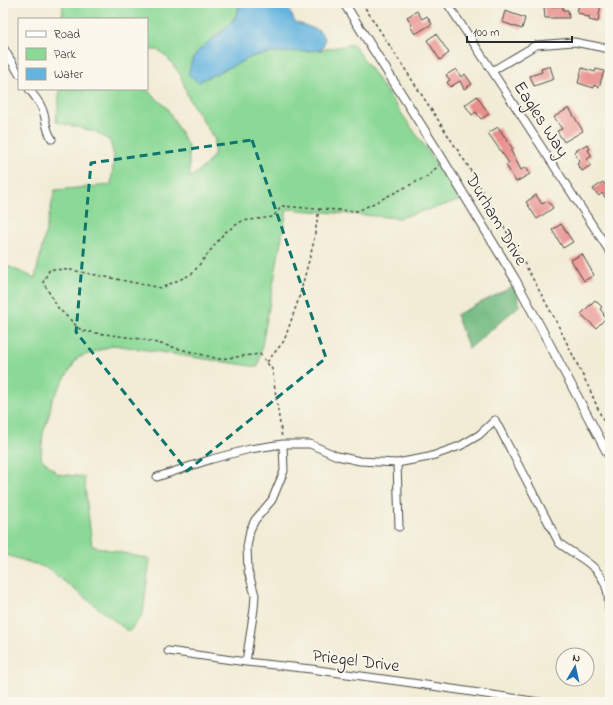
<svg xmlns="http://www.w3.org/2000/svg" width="613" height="705" viewBox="0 0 613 705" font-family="'Indie Flower',sans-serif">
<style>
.green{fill:#8cd997;stroke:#5c8261}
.forest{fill:#71b980;stroke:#4e7256}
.water{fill:#64b4df;stroke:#487085}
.building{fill:#e88e8c}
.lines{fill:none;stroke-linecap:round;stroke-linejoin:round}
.minor-casing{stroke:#494844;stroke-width:9}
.tertiary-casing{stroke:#494844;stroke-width:10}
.path{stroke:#494844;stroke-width:1.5;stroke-dasharray:3 3;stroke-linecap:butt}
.minor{stroke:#fff;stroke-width:7}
.tertiary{stroke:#fff;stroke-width:8}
.marked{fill:none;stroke:#0f766e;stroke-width:3;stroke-dasharray:8 5;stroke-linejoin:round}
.labels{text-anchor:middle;stroke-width:3.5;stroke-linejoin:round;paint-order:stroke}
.street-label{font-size:18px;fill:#2b2b2b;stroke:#fbf7ec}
</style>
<rect width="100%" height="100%" fill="#fbf7ec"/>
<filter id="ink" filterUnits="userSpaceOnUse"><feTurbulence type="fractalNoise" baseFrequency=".025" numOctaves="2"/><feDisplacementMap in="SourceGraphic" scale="8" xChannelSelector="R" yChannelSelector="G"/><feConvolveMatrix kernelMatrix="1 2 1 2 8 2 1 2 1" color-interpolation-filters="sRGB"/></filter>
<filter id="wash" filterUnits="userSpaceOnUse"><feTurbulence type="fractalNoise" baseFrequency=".012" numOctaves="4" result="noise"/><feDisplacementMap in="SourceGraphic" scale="16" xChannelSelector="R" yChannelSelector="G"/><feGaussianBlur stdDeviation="0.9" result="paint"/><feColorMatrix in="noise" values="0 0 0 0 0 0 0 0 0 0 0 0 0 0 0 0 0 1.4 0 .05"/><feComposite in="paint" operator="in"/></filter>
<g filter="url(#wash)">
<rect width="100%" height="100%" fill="#f1ecd5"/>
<path class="green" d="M63,3h176c-1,18 -18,28 -31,39 -5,5 -10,11 -15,16v19l5,5 56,-26 19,-3 48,-3 32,-6 109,156 -63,18 -112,-9 -29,158 -144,-22 -37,13 -25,42 -3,15 -6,18 -2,25 17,16 26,3 8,69 58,13 -7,55 -14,18 -82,-64 -44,-14v-290l32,14 20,-88 56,-5 3,-29 -4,-15 -14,-9 -40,-10 4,-33h86l21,19 21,38 2,32 15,-12 9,-11 1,-15 -26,-41 -9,-25 -13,-17 -9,-7h-11v-31h-85z"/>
<path class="forest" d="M514,286l6,19 -51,44 -13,-34z"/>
<path class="water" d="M239,3h47l9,19 23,8 7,8 -1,7 -3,5 -48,3 -19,3 -56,26 -10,-8c2,-5 3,-12 5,-16 12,-20 45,-28 46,-55z"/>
<g id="blocks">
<path class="building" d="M579,3l22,1 -3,18 -9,-2 1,-3 -7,-1v-2l-6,-1z
M563,6v4h5l1,8h-24l-1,-11z
M417,11l5,8 5,-3 5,8 -17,10 -5,-8 2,-1 -5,-8z
M505,11l20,7 -3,11 -20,-7z
M436,34l13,19 -9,7 -13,-20z
M550,66l4,13 -20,7 -4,-10 12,-4 -1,-3z
M582,68l13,4 1,-3 8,2 -5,16 -5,-2v3l-16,-5z
M456,69l5,8 4,-3 7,10 -8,5 -4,-8 -10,6 -3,-5 3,-2 -4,-5z
M477,96l12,18 -8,5 -5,-7 -4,3 -7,-10z
M569,108l14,23 -19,11 -7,-11 5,-2 -8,-12z
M498,127l15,22 -2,2 10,19 5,-3 4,7 -14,8 -10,-17 3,-2 -21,-30z
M587,144l3,5 -2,1 4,6 -5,3 4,6 -9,6 -5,-7 3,-2 -6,-10z
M603,182l2,3 3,-2 2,3v18l-8,-11 -3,3 -6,-7z
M536,195l6,9 6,-3 5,7 -16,11 -11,-17z
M561,224l12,18 -10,6 -11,-18z
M582,254l12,21 -10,6 -13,-21z
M595,300l7,7 -2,2 4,5 -1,1 3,3 -10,10 -15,-14z"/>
</g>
</g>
<g filter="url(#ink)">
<use href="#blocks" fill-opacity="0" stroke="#494844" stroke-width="1"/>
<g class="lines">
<defs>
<path id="minor" d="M447,3l45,68 118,181
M3,47l16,27
M492,71l44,-26 38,-3 36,7
M29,89c5,7 12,14 14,22 4,11 2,17 9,28
M397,463l2,64
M157,477l55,-18 38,-10 33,-5h27l27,12 23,5 37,2 32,-6 31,-11 19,-11 16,-15 64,123c19,15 41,21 48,47 2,8 1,17 3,26
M168,651l78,11 65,7 101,14 127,19
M246,662l8,-53 1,-14 -7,-24 -1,-24 3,-17 5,-10 17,-20 12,-29 -1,-27"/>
<path id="tertiary" d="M344,3l96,152 75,124 95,179"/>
</defs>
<use href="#minor" class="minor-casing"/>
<use href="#tertiary" class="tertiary-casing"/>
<path class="path" d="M362,3l106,163 43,73 46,84 33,67 20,47
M319,209l39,2 70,-35 11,-11
M267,362l17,-21 15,-43 14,-53 6,-36 -37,-3 -9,11 -31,4 -18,12 -32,41 -31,14 -90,-18 -21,-1 -7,13 15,26 24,23 59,8 78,20 41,-5 12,15 10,69"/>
<use href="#minor" class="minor"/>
<use href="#tertiary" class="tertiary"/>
</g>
</g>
<path class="marked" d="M252,140l74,218 -139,113 -111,-139 15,-169z"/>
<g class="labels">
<g class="street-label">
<text transform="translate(542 119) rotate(57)" y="6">Eagles Way</text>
<text transform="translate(497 219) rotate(59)" y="6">Durham Drive</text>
<text transform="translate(356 660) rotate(7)" y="6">Priegel Drive</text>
</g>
</g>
<rect width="613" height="705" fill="none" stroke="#fbf7ec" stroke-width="16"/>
<rect x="18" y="18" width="130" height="72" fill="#fbf7ec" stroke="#a8a59f"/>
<rect x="26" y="31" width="20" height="6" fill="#ffffff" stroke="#a8a59f"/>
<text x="54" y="38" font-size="12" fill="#2b2b2b">Road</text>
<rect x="26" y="48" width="20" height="12" fill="#8cd997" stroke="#a8a59f"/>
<text x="54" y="58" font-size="12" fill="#2b2b2b">Park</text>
<rect x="26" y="68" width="20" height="12" fill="#64b4df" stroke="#a8a59f"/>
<text x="54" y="78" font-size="12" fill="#2b2b2b">Water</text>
<g transform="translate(575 667) rotate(9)"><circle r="19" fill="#fbf7ec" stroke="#a8a59f"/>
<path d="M0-3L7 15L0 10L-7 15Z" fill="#1f6fb2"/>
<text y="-6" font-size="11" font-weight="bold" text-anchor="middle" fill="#2b2b2b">N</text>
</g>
<path d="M467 36v6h105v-6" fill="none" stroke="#2b2b2b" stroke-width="2"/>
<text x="473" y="36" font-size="12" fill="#2b2b2b" stroke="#fbf7ec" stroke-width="3" paint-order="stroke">100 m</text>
</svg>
